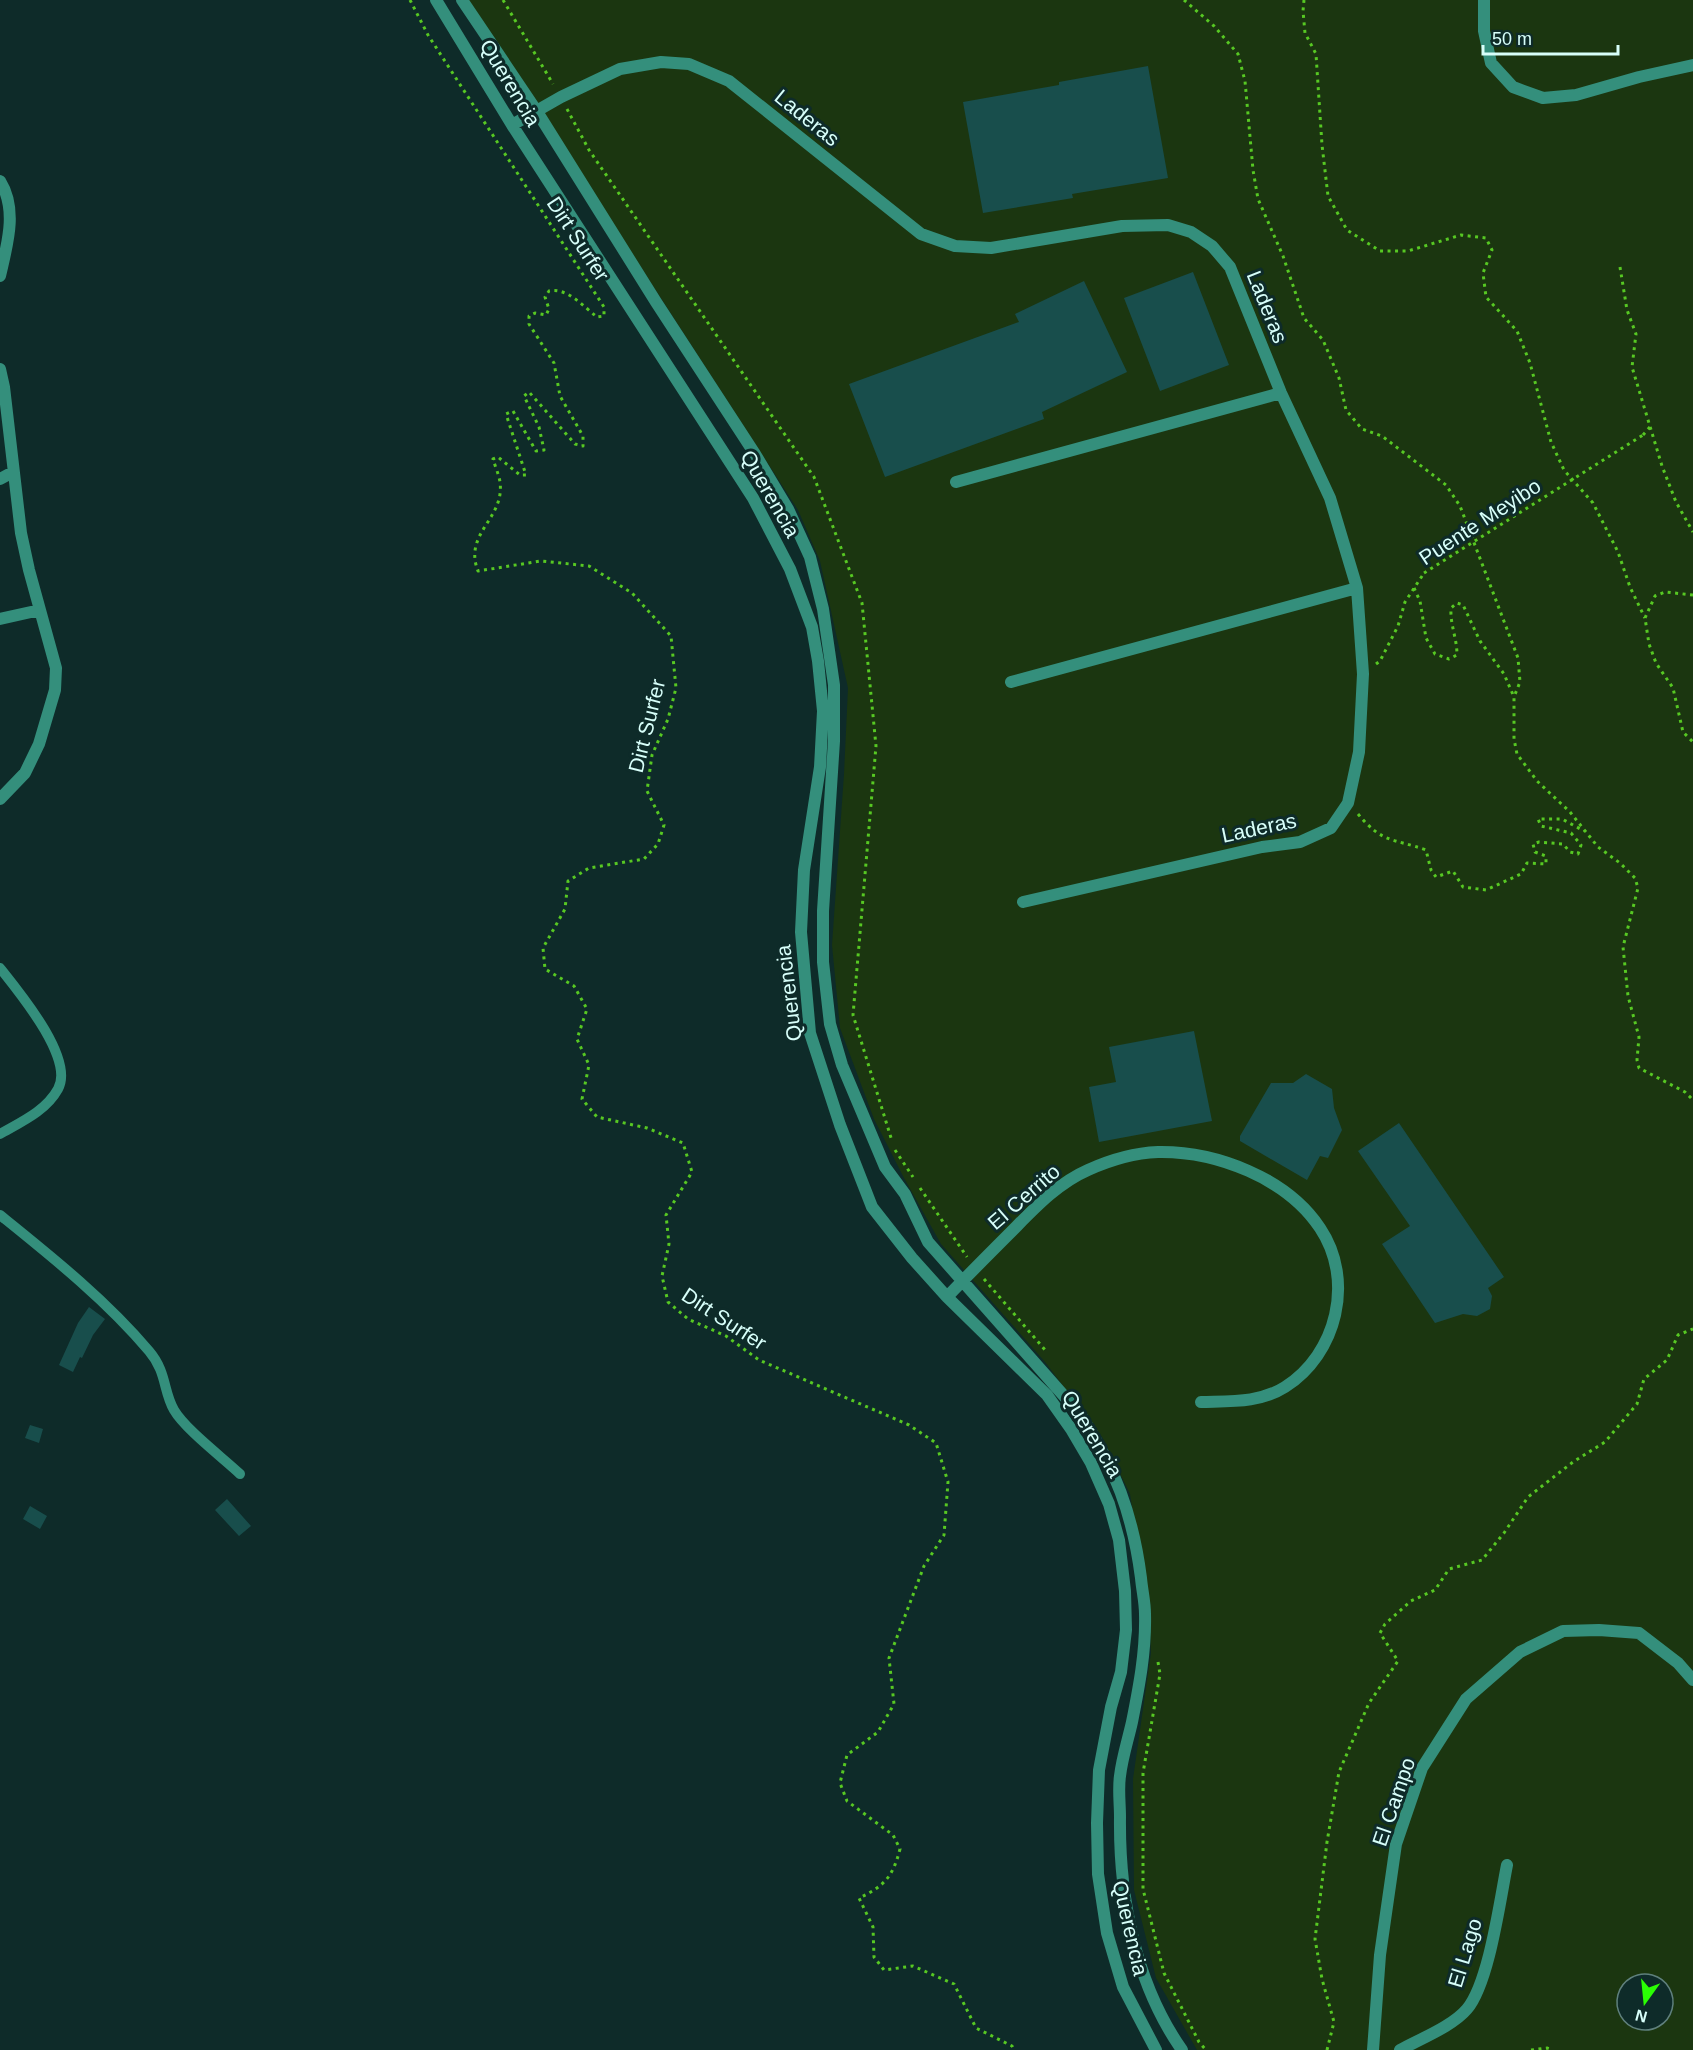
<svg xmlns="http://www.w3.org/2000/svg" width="1693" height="2050" viewBox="0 0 1693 2050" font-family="Helvetica,sans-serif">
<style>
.green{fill:#1b3610;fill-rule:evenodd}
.building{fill:#184e4c}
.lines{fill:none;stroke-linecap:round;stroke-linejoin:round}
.path{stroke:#57c823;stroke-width:3;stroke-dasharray:3 4.5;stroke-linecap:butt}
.lane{stroke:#348f7c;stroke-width:10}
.street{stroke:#348f7c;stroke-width:12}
.path-bridge{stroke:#57c823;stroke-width:3;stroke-dasharray:3 4.5;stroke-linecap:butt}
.labels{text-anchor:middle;stroke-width:6;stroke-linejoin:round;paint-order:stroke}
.street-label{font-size:21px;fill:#d8fffa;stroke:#0e2b29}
</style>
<rect width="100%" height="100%" fill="#0e2b29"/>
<path class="green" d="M468,0h1225v2050h-496l-41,-72 -22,-88 -1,-111 18,-126 -2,-40 -19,-119 -28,-57 -57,-75 -104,-118 -37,-66 -30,-59 -34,-91 -8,-83 12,-171 4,-86 -28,-127 -22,-51zM1627,1984h36v36h-36z"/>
<path class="building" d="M1148,66l20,112 -96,16 1,4 -90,15 -20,-111 96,-17v-3z
M1193,272l36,93 -69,26 -36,-93z
M1084,281l43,91 -85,40 2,7 -159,58 -36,-93 170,-62 -4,-8z
M1194,1031l18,90 -113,21 -10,-55 27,-5 -7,-35z
M1306,1074l26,15 2,19 8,22 -14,28 -8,-2 -13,24 -67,-39v-5l31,-53h22z
M1399,1123l105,154 -16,11 4,8 -2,13 -13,7 -14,-2 -28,9 -53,-79 28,-18 -52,-75z
M89,1307l16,12 -12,16 -11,23 -2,-1 -7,15 -14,-7 19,-42z
M30,1425l13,4 -4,14 -14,-5z
M227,1499l24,27 -12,10 -24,-26z
M30,1506l17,10 -7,13 -17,-10z"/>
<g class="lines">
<path class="path" d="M410,0l18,35 176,272v9l-7,1c-13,-10 -30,-30 -48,-26l-4,6 4,12 -3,6 -11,-2 -6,3v8l25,39 6,33 23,40v10l-8,-2 -46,-52 -5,4 15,31 5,23 -8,1 -23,-40 -7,3 20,61h-6l-22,-18 -5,2c2,7 6,16 7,23 5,37 -37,51 -22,89l63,-10 48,5 43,27 39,43 5,52 -8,31 -16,36 -5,36 17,34 -6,19 -14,15 -55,9 -21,13 -3,28 -22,39 2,21 29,17 13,23 -10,30 12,26 -7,34 15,18 50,11 36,15 9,29 -26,43 3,29 -7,32 6,26 20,17 38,17 33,24 150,65 27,18 12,39 -4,53 -20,31 -35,92 5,46 -16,28 -31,23 -7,28 7,18 46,34 7,14c-7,27 -15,37 -41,49l14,29 1,30 10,13 29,-4 41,18 22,44 36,18 2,4
M503,0l50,84
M1184,0l30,26 24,28 7,27 8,89 5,29 25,57 21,62 19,22 16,38 7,32 16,19 20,7 64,49 14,21 58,152 2,24 -6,15
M1304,0l-1,11 2,22 11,21 6,91 6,51 19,34 33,21h28l53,-16 25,3 6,12 -9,23 3,24 31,34 13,32 21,79 13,28 29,33 25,49 12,35 15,31
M567,109l22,41 225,327 48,126 14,143 -23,269 39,126
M1620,267l7,43 9,24 -4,33 30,99 14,36 17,30
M1643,435l7,-8
M1414,588l6,13 6,37 9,16 14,5 8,-4c0,-17 -7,-30 -6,-47l6,-5 6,2 17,36 24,33 10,23v42l3,15 20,27 33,31 28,35 22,16 15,15 3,10 -15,59 5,49 11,41 -2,23 2,8 46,24 8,8
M1693,595l-28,-3 -10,4 -10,22 4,26 7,19 17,25 10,44 10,10
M1376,664l4,-3 18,-35 7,-24 19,-29
M1358,814c25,30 35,24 68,36l5,20 5,7 17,-6 10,16 23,3 35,-16 6,-11 19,1v-8l-11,-4 -2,-8 6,-2 24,2 7,8 8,2 3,-9 -10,-12 -30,-7 -3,-7h24l22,12
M895,1150l18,27
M920,1188l47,69
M984,1279l62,72
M1158,1662l2,12 -17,99v116l21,84 35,69 7,8
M1327,2050l7,-28 -12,-43 -7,-40 12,-97 12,-70 30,-69 29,-42 -18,-28 5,-9 26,-23 24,-11 14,-21 33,-9 22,-27 24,-36 45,-35 32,-20 32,-38 7,-25 23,-19 11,-25 15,-6
M1531,2050l16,-2 6,2"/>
<path class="lane" d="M0,968c19,24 75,91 58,121 -12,22 -37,33 -58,45
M0,1215c52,42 106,85 149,136 18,21 14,40 25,59 11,19 49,48 66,64"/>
<path class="street" d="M436,0l76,125 241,373 37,71 22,58 6,34 5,50 -3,56 -16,103 -3,62 9,101 30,92 32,82 40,51 35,39 100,98 24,34 20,34 18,41 10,36 6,51 1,39 -5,42 -10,35 -12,63 -2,53 1,51 9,59 16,54 33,63
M462,0l74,110 120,192 99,152 33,55 22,48 13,52 11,76v56l-11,170v51l7,62 12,41 43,102 20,27 23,48 152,172c35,53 53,101 61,164 1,12 4,24 4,36 1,37 -6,73 -13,108 -4,18 -10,36 -12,54 -2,13 0,27 0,41 -1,80 15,166 62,233
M1484,0v31l7,32 22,24 30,11 33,-3 63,-18 54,-12
M512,125l49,-28 59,-28 41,-7 28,2 40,17 192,153 34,12 36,2 131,-22 46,-1 23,7 21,14 18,21 51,126 49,105 27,90 6,86 -4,78 -11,51 -17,25 -31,14 -38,5 -239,55
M0,181c18,29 7,64 0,95
M0,369l4,18 17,146 8,37 27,98 -1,22 -16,54 -14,29 -25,26
M0,479l13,-7
M956,482l325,-89
M0,619l40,-9
M1011,682l346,-94
M947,1297c20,-21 40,-41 61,-62 24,-24 48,-51 80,-65 22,-10 46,-17 70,-18 58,-1 129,26 162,76 35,52 17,126 -35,159 -25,16 -55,14 -84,15
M1373,2050l7,-95 16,-111 26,-76 44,-69 54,-47 43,-21 36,-1 40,3 39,30 15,17
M1400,2050c20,-11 53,-24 67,-41 22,-26 33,-109 40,-144"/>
<path class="path-bridge" d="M1424,573l219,-138"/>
</g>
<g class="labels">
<g class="street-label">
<text transform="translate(510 83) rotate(59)" y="7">Querencia</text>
<text transform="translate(807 118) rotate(39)" y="7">Laderas</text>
<text transform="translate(578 239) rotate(57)" y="7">Dirt Surfer</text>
<text transform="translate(1267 307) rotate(68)" y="7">Laderas</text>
<text transform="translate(770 494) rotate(60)" y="7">Querencia</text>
<text transform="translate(1480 522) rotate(-33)" y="7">Puente Meyibo</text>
<text transform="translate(647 726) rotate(-76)" y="7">Dirt Surfer</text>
<text transform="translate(1259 828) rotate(-12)" y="7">Laderas</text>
<text transform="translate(789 993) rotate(-97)" y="7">Querencia</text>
<text transform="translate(1024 1197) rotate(-41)" y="7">El Cerrito</text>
<text transform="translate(724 1319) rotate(33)" y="7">Dirt Surfer</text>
<text transform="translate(1092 1434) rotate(59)" y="7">Querencia</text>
<text transform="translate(1394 1802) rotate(-71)" y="7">El Campo</text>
<text transform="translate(1130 1928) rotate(77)" y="7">Querencia</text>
<text transform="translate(1465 1953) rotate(-73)" y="7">El Lago</text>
</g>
</g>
<g transform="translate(1645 2002) rotate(195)"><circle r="28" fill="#0e2b29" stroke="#5f807d" stroke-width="1.5"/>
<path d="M0-4.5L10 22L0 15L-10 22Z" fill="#2bff04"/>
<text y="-9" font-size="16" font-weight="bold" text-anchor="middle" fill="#d8fffa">N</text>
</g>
<path d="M1483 45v9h135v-9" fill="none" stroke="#d8fffa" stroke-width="3"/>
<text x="1492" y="45" font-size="18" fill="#d8fffa" stroke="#0e2b29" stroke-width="4.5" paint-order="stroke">50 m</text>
</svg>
